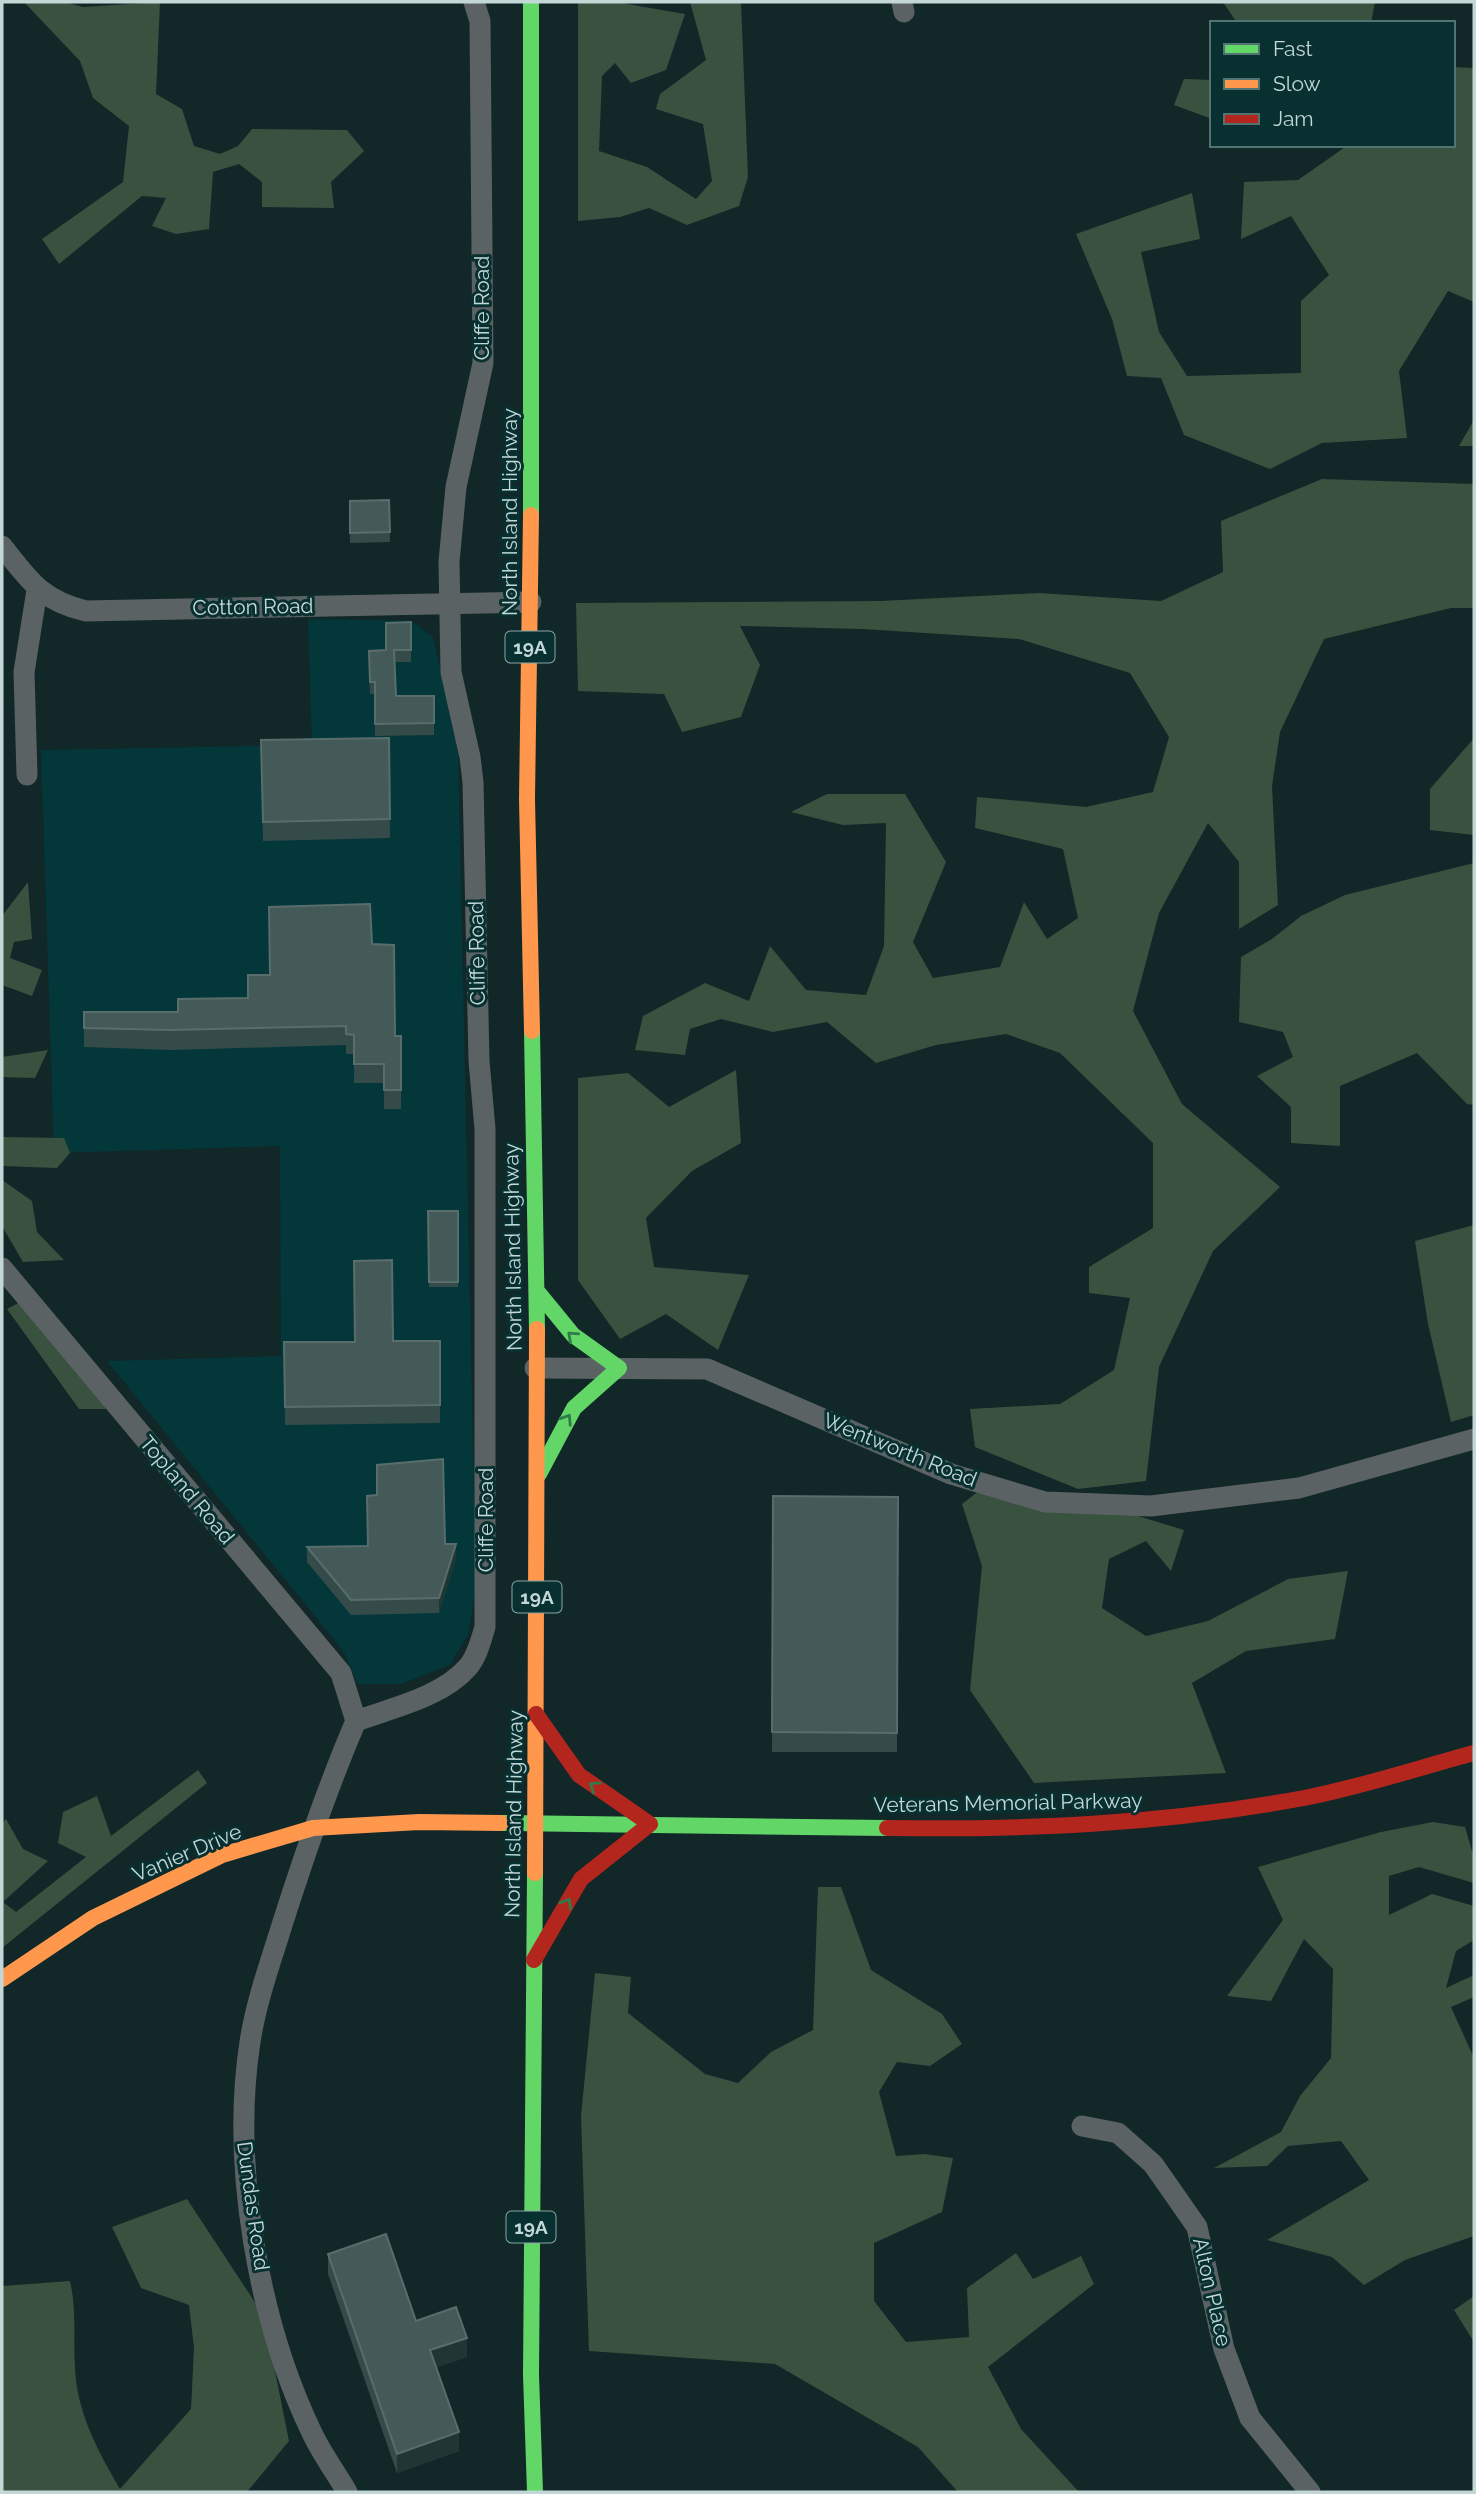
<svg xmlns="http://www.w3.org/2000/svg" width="1476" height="2494" viewBox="0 0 1476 2494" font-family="Raleway,sans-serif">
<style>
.built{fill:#043739}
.green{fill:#38523f}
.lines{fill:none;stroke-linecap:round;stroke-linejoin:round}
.street{stroke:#5b6264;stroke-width:21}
.fast{stroke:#63d668;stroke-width:16}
.slow{stroke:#ff974d;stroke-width:16}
.jam{stroke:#b3261e;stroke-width:16}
.wall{fill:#354b49}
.shaded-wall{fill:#203635}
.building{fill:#445a58;stroke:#586d6c;stroke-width:2}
.oneway{stroke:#317b4a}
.labels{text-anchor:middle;stroke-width:6;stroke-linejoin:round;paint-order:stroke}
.shield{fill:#083031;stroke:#8ba5a5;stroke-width:2}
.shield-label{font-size:19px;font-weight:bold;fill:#c3d7d7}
.street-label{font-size:21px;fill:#c3d7d7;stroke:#083031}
</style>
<rect width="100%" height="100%" fill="#112728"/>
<path class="built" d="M308,619l104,2 21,16 25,110 18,840 -8,48 -18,30 -49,19h-43l-13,-30 -13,-17 -225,-276 174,-5 -1,-210 -226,7 -13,-403 271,-5z"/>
<path class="green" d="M24,2h41l18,5 77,-5 -4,92 26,15 12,37 26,8 18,-8 14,-17 95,1 17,21 -33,31 3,26 -72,-1v-25l-23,-18 -26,8 -4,57 -33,5 -24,-8 14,-28 -24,-2 -83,68 -17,-25 81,-57 6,-56 -36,-28 -13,-37z
M578,2h38l69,12 -19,56 -35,13 -16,-20 -13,13 -3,75 48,16 49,32 16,-18 -9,-57 -47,-15 4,-15 46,-34 -16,-58h51l7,175 -9,29 -52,19 -38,-17 -29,9 -42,4z
M1223,2h152l-4,21h-134z
M1453,67l21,1v234l-26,-11 -49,80 8,67 -85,5 -52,26 -86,-34 -23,-57 -34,-2 -15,-57 -36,-85 116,-41 8,46 -59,13 18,80 28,44 114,-3v-72l28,-26 -38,-59 -50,23 3,-57 54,-2 50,-35h105z
M1184,79l28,1v39l-38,-14z
M1474,420v26h-15z
M1322,479l152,5v124h-23l-127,31 -44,93 -8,54 6,119 -39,24v-67l-31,-39 -49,90 -26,98 49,93 98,83 -67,64 -54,116 -13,114 -68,8 -103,-42 -5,-38 90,-5 54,-34 16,-72 -41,-5v-26l64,-39v-85l-93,-90 -54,-19 -70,11 -60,18 -49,-41 -54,10 -52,-13 -31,10 -5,26 -50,-5 8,-34 62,-33 44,18 21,-55 36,44 60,5 18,-49 2,-123 -43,2 -52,-13 36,-18h78l41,68 -33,80 20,36 67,-11 24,-65 23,37 31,-21 -15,-69 -88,-21 2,-31 109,10 67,-15 16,-55 -39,-64 -111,-34 -156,-10 -123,-3 20,39 -19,52 -59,15 -18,-38 -86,-3 -2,-88 305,-2 158,-8 122,8 62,-29 -2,-51z
M1474,738v97l-44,-5v-41z
M1474,863v242l-7,-1 -50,-51 -77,33v60l-49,-3v-36l-34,-31 36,-19 -10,-25 -44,-10 2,-65 31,-18 29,-23 44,-21z
M28,882l4,57 -18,3 -4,16 32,12 -10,26 -30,-11v-69z
M48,1050l-13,28 -33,-1v-20z
M736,1070l5,73 -49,28 -46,47 8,49 95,8 -31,75 -52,-36 -46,25 -42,-59v-202l50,-5 41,34z
M2,1137l62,1 6,15 -13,15 -55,-2z
M2,1180l30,21 5,31 27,28 -41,2 -21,-36z
M1474,1225v190l-23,7 -23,-98 -13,-83z
M35,1294l58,70 13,45h-27l-72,-100z
M985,1486l140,26 59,18 -13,41 -25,-30 -37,18 -7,49 44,28 62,-15 80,-42 60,-8 -13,68 -89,12 -54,32 34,90 -192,10 -64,-93 12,-124 -20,-62z
M198,1770l9,13 -205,165v-125l4,-4 17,30 25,12 -45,41 13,10 70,-55 -28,-14 5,-31 34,-16 14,40z
M1433,1822l32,5 9,31v25l-55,-16 -30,9v39l43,-21 42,12v34l-18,11 -10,37 28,-13v22l-23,10 23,51v178l-69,24 -41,25 -32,-28 -65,-17 102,-60 -28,-39 -53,5 -21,20 -53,2 67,-36 19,-36 31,-38 2,-89 -29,-30 -33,62 -44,-5 56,-76 -25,-53 123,-35z
M818,1887h23l30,83 71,44 20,30 -32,22 -33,-4 -18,30 17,64 28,-2 29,4 -11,54 -68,31v58l32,41 63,-5 -2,-49 49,-35 17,26 48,-23 13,28 -106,83 33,62 58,63h-121l-40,-45 -143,-83 -186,-13 -8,-235 14,-143 36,4 -3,36 77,61 33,9 33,-31 42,-22z
M187,2199l77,117 25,125 -42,51h-245v-206l68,-5c7,29 3,58 5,87 2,45 23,83 45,121l71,-80 3,-61 -5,-43 -48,-17 -29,-61z
M1474,2296v46l-20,-32z"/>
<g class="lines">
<path class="street" d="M902,2l2,10
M2,546c27,34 40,55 84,65l445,-9
M27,775l-3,-103 13,-82
M2,1268l339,405 15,48
M535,1368l172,1 244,105 94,28 106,4 148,-18 175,-49
M1082,2126l36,7 35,31 44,63 27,122 26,69 60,74
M347,2492c-11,-19 -25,-38 -35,-59 -54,-112 -81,-268 -62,-391 6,-40 20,-78 32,-117 22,-69 45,-137 74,-204 36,-13 86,-24 112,-54 9,-10 13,-27 17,-40v-498l-6,-68 -6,-279 -3,-25 -19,-85 -2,-110 7,-75 27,-124 -3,-342 -6,-19"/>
<path class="fast" d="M531,2v513
M532,1031l5,298
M537,1291l36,44 46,33 -45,40 -35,66
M501,1823l386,5
M535,2492l-4,-117 4,-502"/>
<path class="slow" d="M531,515l-4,284 5,232
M535,1873l2,-544
M2,1979l91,-61 129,-63 91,-27 106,-6 82,1"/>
<path class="jam" d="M887,1828c143,2 276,-4 417,-30 57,-11 114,-30 170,-45
M534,1960l47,-81 69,-55 -71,-49 -43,-61"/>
</g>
<path class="wall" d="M389,500l1,42 -40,1v-42z
M411,622v40h-16l1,34h38v39l-59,1v-42h-5l-1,-43 17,-1z
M389,738l1,100 -127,3 -2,-101z
M372,944l23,92h6v73h-17v-26h-30v-29h-8v-9l-175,5 -87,-3v-35h94l70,-14z
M428,1211h30v76h-29z
M440,1341v82l-155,2 -1,-83z
M773,1496l125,1 -1,255h-125z
M445,1544l11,15 -17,54 -88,2 -44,-53v-15z
M328,2254l88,67 51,36 -31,10 23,84 -62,22 -69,-199z"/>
<path class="shaded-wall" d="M456,1544v15l-17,54v-15z
M467,2338v19l-37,13v-20z
M459,2432v19l-62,22v-19z"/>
<path class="building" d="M389,500l1,32 -40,1v-32z
M411,622v28h-17l2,46h38v27l-59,1v-42h-5l-1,-31 17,-1v-27z
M389,738l1,81 -127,3 -2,-82z
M370,904l2,40 22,1 1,91h6v54h-17v-26h-30v-29l-8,-1v-8l-175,4 -87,-2v-16h94v-13l70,-1v-23h22l-1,-68z
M428,1211h30v71h-29z
M392,1260l1,81h47v64l-155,2 -1,-65h71l-1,-81z
M443,1459l2,85h11l-17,54 -88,2 -44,-53 61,-1 -1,-50 10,-1v-30z
M773,1496l125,1 -1,236 -125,-1z
M386,2234l30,87 40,-14 11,31 -37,12 29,82 -62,22 -69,-200z"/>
<defs><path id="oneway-chevron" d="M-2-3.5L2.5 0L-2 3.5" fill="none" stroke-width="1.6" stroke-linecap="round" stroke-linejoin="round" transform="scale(1.75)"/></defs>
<g class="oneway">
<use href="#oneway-chevron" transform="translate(572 1336) rotate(-138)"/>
<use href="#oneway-chevron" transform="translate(567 1419) rotate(-57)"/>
<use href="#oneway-chevron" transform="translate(594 1786) rotate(-146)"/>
<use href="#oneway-chevron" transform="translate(567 1903) rotate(-59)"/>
</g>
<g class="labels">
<g class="shield">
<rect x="505.5" y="631.5" width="49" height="31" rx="5"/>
<rect x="512.5" y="1581.5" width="49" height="31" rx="5"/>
<rect x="506.5" y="2211.5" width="49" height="31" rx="5"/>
</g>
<g class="shield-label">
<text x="530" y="654">19A</text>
<text x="537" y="1604">19A</text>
<text x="531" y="2234">19A</text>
</g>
<g class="street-label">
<text transform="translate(482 308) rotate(-90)" y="7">Cliffe Road</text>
<text transform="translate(510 512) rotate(-90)" y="7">North Island Highway</text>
<text transform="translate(253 607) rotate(-1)" y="7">Cotton Road</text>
<text transform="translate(477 953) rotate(-91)" y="7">Cliffe Road</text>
<text transform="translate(513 1247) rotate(-91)" y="7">North Island Highway</text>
<text transform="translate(900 1450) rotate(22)" y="7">Wentworth Road</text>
<text transform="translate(187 1490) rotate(50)" y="7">Topland Road</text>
<text transform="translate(486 1520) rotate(-90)" y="7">Cliffe Road</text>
<text transform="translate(1008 1803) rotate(-1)" y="7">Veterans Memorial Parkway</text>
<text transform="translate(514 1814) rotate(-89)" y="7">North Island Highway</text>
<text transform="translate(187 1853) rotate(-23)" y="7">Vanier Drive</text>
<text transform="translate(253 2206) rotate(82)" y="7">Dundas Road</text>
<text transform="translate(1212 2292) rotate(77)" y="7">Alton Place</text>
</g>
</g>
<rect width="1476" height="2494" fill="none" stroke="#c3d7d7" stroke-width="7"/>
<rect x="1210" y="21" width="245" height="126" fill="#083031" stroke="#537373" stroke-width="2"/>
<rect x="1224" y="44" width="35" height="10" fill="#63d668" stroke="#537373" stroke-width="2"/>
<text x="1273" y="56" font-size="21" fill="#c3d7d7">Fast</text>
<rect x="1224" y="79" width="35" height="10" fill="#ff974d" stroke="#537373" stroke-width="2"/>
<text x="1273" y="91" font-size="21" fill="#c3d7d7">Slow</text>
<rect x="1224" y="114" width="35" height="10" fill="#b3261e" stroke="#537373" stroke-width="2"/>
<text x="1273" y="126" font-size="21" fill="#c3d7d7">Jam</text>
</svg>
